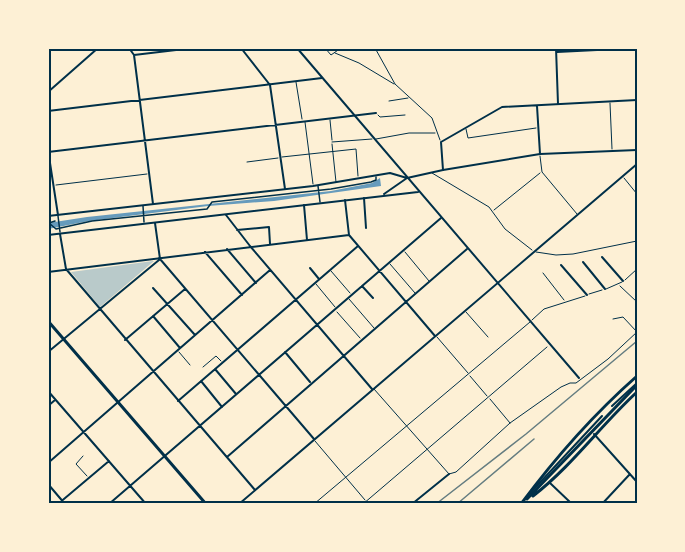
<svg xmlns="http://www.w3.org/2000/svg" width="685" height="552" viewBox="0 0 685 552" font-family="'DejaVu Sans',sans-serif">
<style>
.green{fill:#b9caca}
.water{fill:#669bbc}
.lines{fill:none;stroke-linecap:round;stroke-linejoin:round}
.service{stroke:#003049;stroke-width:1}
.pedestrian{stroke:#003049;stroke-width:1.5}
.minor{stroke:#003049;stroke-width:2}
.tertiary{stroke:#003049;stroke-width:2}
.primary{stroke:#003049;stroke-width:3}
.rail{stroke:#657d81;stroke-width:1.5}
.neatline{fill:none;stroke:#003049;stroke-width:2}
</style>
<rect width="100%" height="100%" fill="#fdf0d5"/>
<path class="green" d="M153,261h1l-54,46 -29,-35z"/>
<path class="water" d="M380,178l1,8 -107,15 -66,5 -119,15 -41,8v-6l39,-6 244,-26 41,-8z"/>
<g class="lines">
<path class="service" d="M325,48l6,7 10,-7
M375,48l20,36 37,34 8,22
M335,53l24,10 35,21
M296,82l6,37
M389,101l19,-3
M610,103l2,46
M378,115l2,2 25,-2
M330,120l2,20
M305,122l8,62
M466,129l2,9 68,-10
M376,139l33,-6h26
M332,142l40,-3
M332,144l4,38
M540,156l2,16 35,42
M282,157l74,-8 2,27
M247,162l31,-4
M432,173l57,34 16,22 27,21
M624,178l13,16
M56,185l91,-11
M494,210l46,-37
M405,252l24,29
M536,252l20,3 17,-1 64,-13
M390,264l25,29
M331,271l19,22
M543,273l21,27
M625,280l12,-11
M316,284l19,23
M620,286l17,16
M606,289l16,-7
M589,294l13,-4
M349,299l25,29
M337,312l23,26
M466,312l22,25
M613,319l10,-2 14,15
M532,320l12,-11 41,-13
M437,337l31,36
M179,352l11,13
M203,367l13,-11 5,5
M470,376l17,20
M374,389l75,85 7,-2 54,-49 51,-36 9,-4h6l32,-24 29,-27
M490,399l20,24
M315,441l50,59
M83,456l-7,8 11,12
M314,504l216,-182
M363,504l184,-157
M483,504l3,-1"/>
<path class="pedestrian" d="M318,186l2,16
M143,206l1,16
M58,216l2,16
M49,223l7,6 36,-8 115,-12 5,-7 119,-13 40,-7 5,-2v-3
M49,223l6,-2"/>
<path class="minor" d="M129,48l5,7
M241,48l29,37 15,104
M556,48l2,56
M557,52l80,-4
M134,55l19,149
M134,55l59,-7
M48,92l50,-44
M537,106l3,48
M48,111l274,-33
M48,150l10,65
M48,152l328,-39
M443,170l-2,-28 61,-35 135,-7
M364,198l2,30
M345,200l4,35 86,101
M304,205l3,35
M226,215l24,31 122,143
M155,223l5,36 154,180
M237,230l32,-3 1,17
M60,234l6,35 189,221
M227,249l29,34
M205,252l37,43
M602,257l21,24
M583,262l22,27
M561,265l26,30
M310,268l9,11
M48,272l301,-37
M362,286l11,12
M153,288l42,47
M153,316l27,32
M125,340l60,-51
M48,352l111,-92
M285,352l25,30
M215,369l21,25
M201,381l21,26
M48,391l98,113
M178,401l180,-155
M48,406l7,-6
M594,434l43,48
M227,457l240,-208
M48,463l222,-193
M550,483l22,21
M48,484l17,20
M58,504l51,-43
M109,504l332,-286
M412,504l37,-30
M602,504l28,-30"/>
<path class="tertiary" d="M297,48l282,330
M384,194l23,-16 36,-8 97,-16 97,-4
M48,216l265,-30 77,-13 17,5
M48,235l370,-43
M612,406l25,-23
M532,491l70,-75
M239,504l398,-340"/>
<path class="primary" d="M48,321l158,183
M533,496c39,-30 68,-71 104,-104
M527,499l110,-114
M521,504c34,-46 73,-90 116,-128"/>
<path class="rail" d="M436,504l90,-70 111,-93
M457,504l77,-65"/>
</g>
<rect width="685" height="552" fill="none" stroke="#fdf0d5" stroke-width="99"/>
<rect x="50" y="50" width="586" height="452" class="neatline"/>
</svg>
